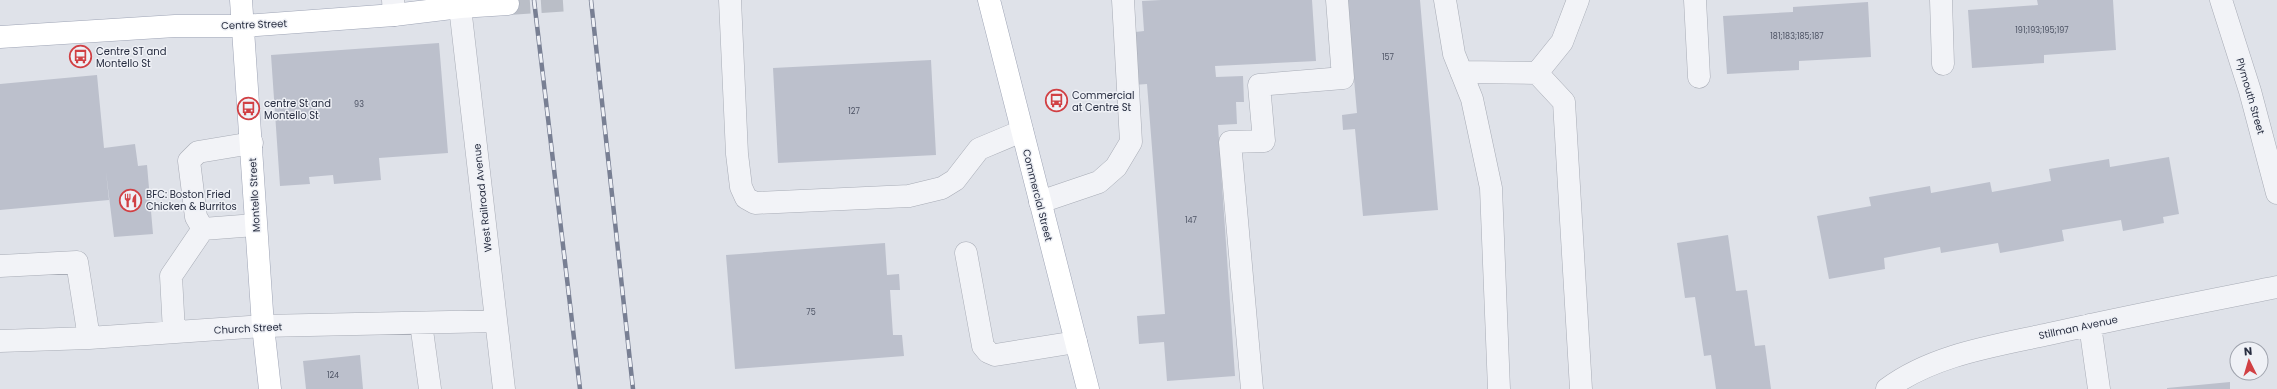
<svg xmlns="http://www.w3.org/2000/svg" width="2277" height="389" viewBox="0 0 2277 389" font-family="Poppins,sans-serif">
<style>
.building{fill:#bcc0cc}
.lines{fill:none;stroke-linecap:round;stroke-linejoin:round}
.major-tunnel{stroke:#babec7;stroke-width:22;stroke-dasharray:22 11;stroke-linecap:butt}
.minor-casing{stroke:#a8acb6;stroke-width:23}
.major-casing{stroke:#9ea4b5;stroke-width:23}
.minor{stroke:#f2f3f7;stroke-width:22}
.major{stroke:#fff;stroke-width:22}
.rail-casing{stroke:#787f93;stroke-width:4.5}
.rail{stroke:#eff1f6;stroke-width:3;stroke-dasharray:9;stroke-linecap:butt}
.labels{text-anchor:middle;stroke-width:3;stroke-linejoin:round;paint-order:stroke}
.number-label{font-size:8px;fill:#4c5263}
.street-label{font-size:10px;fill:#272d40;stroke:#eff1f6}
.poi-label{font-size:10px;fill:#272d40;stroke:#eff1f6;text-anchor:start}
</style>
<rect width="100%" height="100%" fill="#dfe2e9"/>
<path class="building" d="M1161,0h151l4,61 -101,5 1,11 27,-1 1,26h-8l1,22 -19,1 17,251 -68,5 -3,-39 -25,2 -2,-28 28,-2 -18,-230 -14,1 -6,-52 17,-2 -2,-30z
M1347,0h73l18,210 -75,6 -8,-87 -12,1 -1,-15 15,-2z
M2037,0h76l3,50 -72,5v8l-72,5 -4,-58 70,-5z
M1868,2l3,55 -72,4v9l-72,4 -4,-58 70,-4v-5z
M439,43l9,110 -69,5 2,22 -47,4 -1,-9 -24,2 1,7 -30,2 -9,-131z
M931,60l5,95 -158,8 -5,-95z
M97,75l7,73 31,-4 3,22 9,-1 6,69 -39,3 -8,-65 3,28 -109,10v-126z
M2169,157l10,57 -16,3 1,6 -41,8 -2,-11 -59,10 2,11 -64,12 -2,-10 -57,10 -1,-6 -56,11 1,11 -56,10 -12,-63 54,-10 -2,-9 61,-11 1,7 59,-11 2,10 59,-11 -2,-12 60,-10 1,8z
M1728,235l8,56 11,-1 8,56 10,-1 6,44h-55l-5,-34 -7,1 -9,-59 -10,1 -8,-55z
M885,243l2,32 12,-1 1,16h-10l3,45h9l2,21 -169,13 -9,-114z
M360,355l3,34h-57l-3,-28z
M2230,382v7h-63v-1z"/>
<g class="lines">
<path class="major-tunnel" d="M508,4l63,-4"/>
<defs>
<path id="minor" d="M393,0l1,15
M730,0l7,154 4,33 5,11 9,5 154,-7 33,-8 13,-8 24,-31 43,-18
M1445,0l9,54 18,45 19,89 8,201
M1695,0l4,77
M1941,0l2,64
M2221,0l29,91 27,102
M460,7l44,382
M1461,72l76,1 27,29 17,287
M1537,73l25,-31 16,-42
M252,143l-54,9 -9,9 7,56 7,12 52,-4
M1040,202l59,-20 17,-15 15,-25 -8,-142
M966,253l17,93 5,6 7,3 81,-13
M0,266l77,-4 12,76
M421,323l9,66
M2090,325l9,64
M174,332l-3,-56 32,-47
M0,341l89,-3 174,-12 233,-5
M1252,389l-22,-247 34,-1 -5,-56 84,-7 -6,-78
M1887,389c45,-34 107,-43 162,-55 75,-17 152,-32 228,-47"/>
<path id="major" d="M241,0l22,326 7,63
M989,0l99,389
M0,37l175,-11h69l150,-11 66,-8 48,-3"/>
</defs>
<use href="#minor" class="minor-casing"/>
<use href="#major" class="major-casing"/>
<use href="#minor" class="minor"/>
<use href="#major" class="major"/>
<defs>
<path id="rail" d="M534,0l46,389
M591,0l42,389"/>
</defs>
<use href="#rail" class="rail-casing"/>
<use href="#rail" class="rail"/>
</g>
<defs>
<symbol id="bus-ring" viewBox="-11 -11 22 22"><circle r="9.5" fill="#eff1f6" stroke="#d14044" stroke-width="1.5"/><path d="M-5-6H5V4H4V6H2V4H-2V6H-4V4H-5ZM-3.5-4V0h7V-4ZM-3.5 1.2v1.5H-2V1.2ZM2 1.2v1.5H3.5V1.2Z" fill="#d14044"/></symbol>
<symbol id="restaurant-ring" viewBox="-11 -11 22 22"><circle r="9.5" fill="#eff1f6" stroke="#d14044" stroke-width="1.5"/><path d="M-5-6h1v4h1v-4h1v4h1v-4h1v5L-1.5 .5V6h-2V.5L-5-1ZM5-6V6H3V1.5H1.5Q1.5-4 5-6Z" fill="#d14044"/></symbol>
</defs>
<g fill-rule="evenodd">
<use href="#bus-ring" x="68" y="44" width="25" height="25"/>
<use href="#bus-ring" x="1044" y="88" width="25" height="25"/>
<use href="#bus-ring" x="236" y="96" width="25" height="25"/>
<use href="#restaurant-ring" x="118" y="188" width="25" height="25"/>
</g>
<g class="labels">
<g class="number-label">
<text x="2042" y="33">191;193;195;197</text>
<text x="1797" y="39">181;183;185;187</text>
<text x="1388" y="60">157</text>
<text x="359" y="107">93</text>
<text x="854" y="114">127</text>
<text x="1191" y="223">147</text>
<text x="811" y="315">75</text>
<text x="333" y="378">124</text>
</g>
<g class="street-label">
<text transform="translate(254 24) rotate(-2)" y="4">Centre Street</text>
<text transform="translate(2251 96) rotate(74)" y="4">Plymouth Street</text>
<text transform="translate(254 195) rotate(-93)" y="4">Montello Street</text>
<text transform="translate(1038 195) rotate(76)" y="4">Commercial Street</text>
<text transform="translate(482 198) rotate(-96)" y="4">West Railroad Avenue</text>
<text transform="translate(2078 327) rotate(-12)" y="4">Stillman Avenue</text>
<text transform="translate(248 328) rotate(-3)" y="4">Church Street</text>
</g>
<g class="poi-label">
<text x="96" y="55">Centre ST and<tspan x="96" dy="12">Montello St</tspan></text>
<text x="1072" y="99">Commercial<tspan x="1072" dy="12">at Centre St</tspan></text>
<text x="264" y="107">centre St and<tspan x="264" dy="12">Montello St</tspan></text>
<text x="146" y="198">BFC: Boston Fried<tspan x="146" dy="12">Chicken &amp; Burritos</tspan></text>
</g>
</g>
<g transform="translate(2249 361) rotate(355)"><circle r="19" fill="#eff1f6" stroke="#9fa3ad"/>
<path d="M0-3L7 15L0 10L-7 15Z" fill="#d14044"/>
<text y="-6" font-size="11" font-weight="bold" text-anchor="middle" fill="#272d40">N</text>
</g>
</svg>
